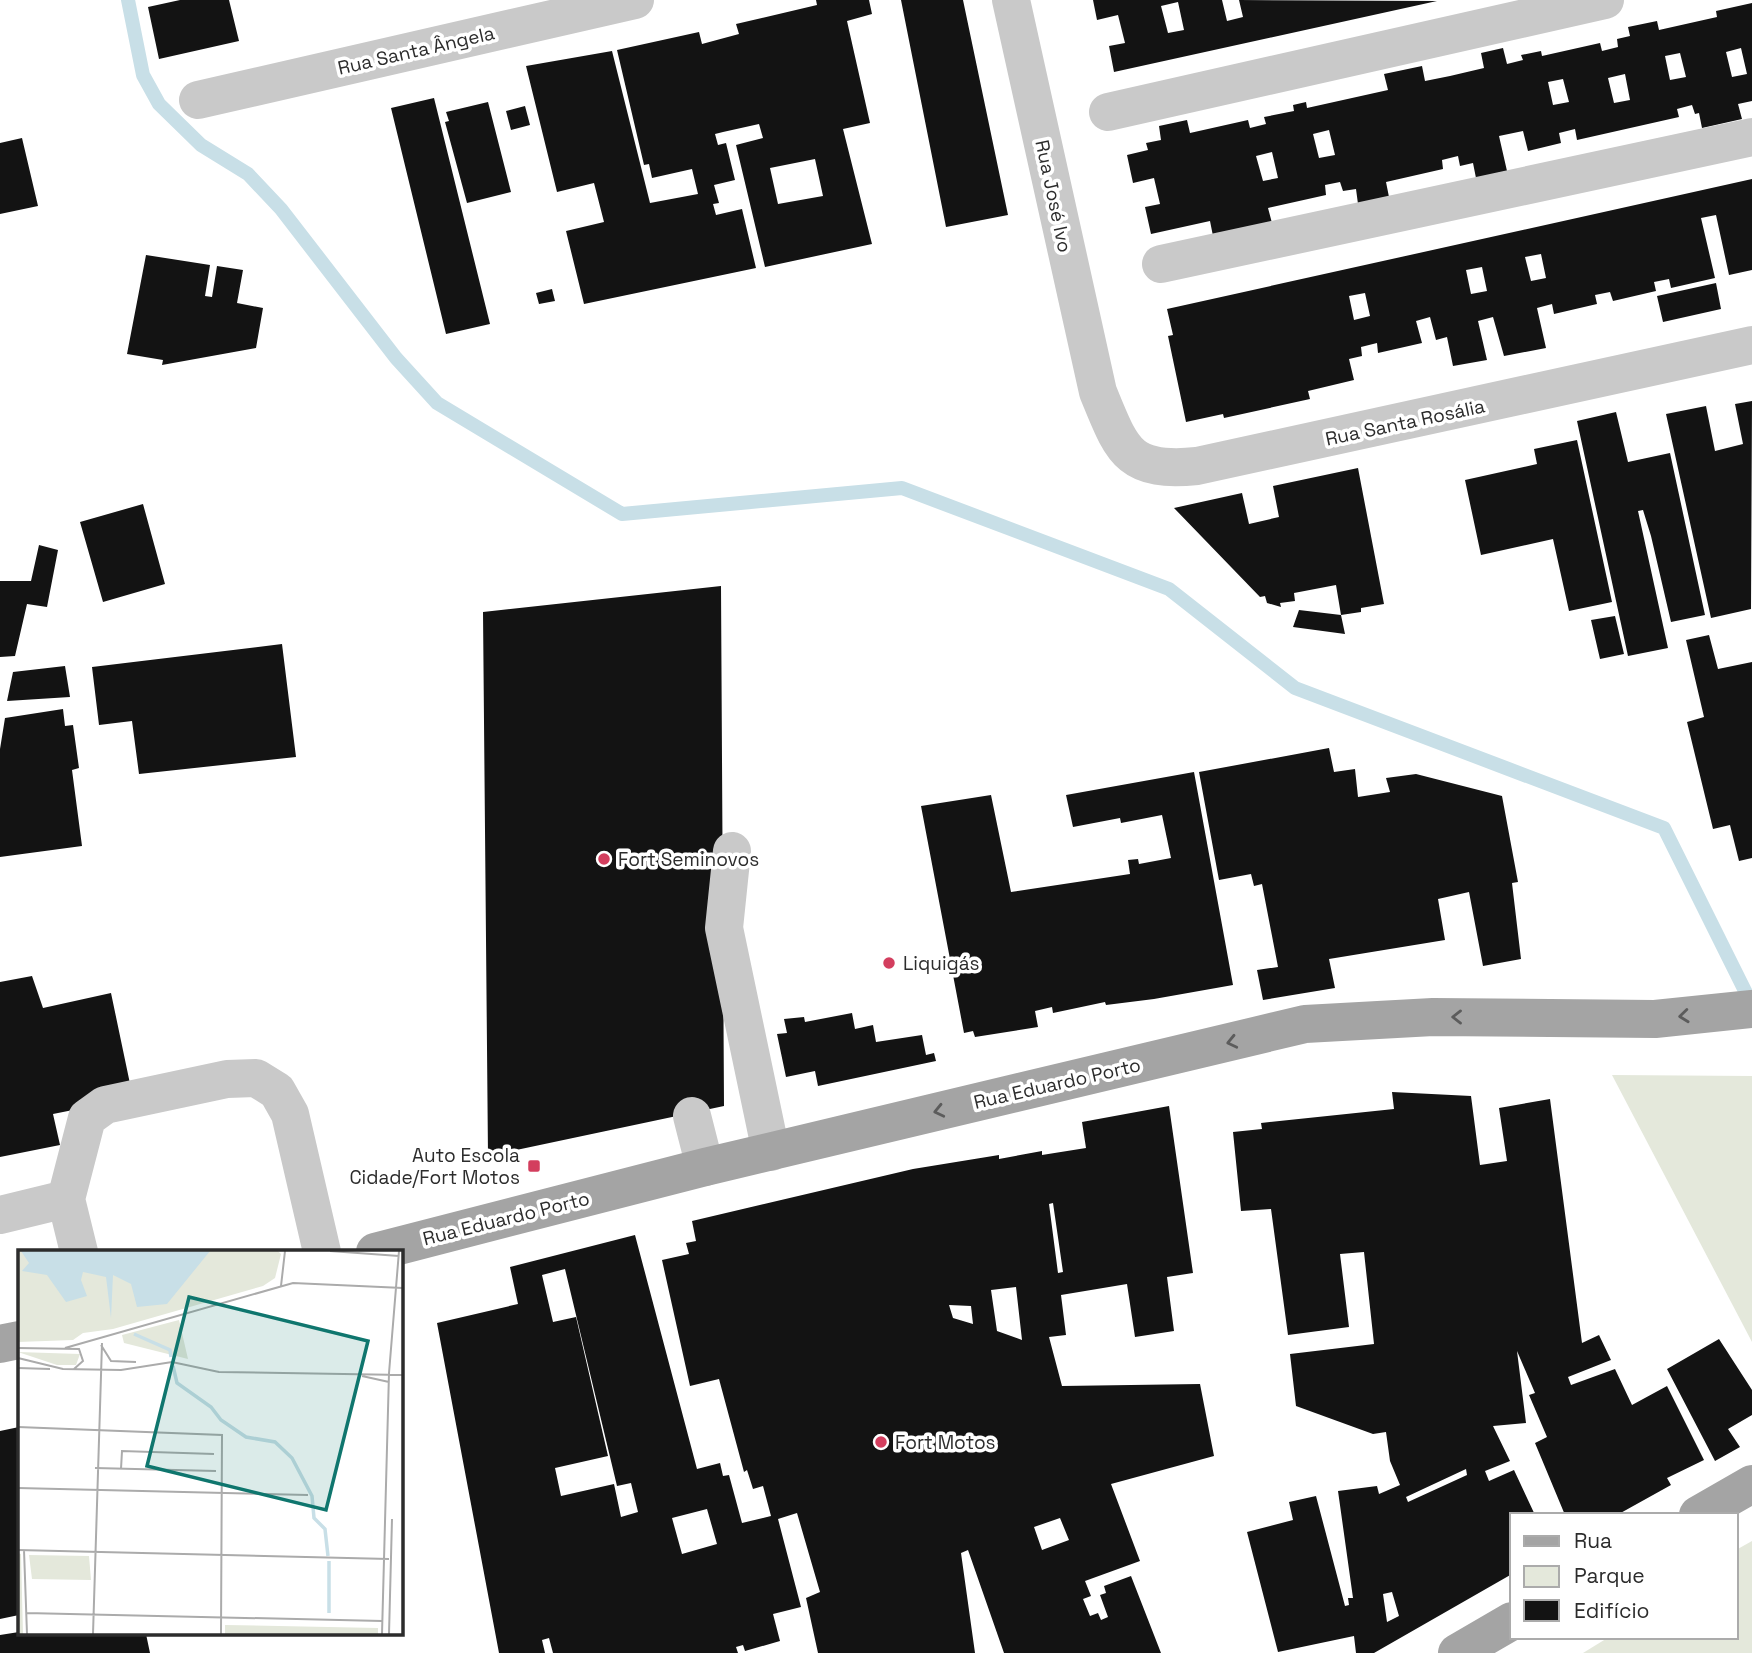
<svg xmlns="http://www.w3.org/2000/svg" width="1752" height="1653" viewBox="0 0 1752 1653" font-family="'Space Grotesk',sans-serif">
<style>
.green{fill:#e4e8db}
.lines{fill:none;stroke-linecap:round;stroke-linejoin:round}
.stream{stroke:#c8dfe7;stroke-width:14}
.building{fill:#131313;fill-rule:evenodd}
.minor{stroke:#c9c9c9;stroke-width:38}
.major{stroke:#a4a4a4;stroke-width:38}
.oneway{stroke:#5c5c5c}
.poi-dot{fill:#d33e5e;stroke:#fff;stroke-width:2.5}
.labels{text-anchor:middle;stroke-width:7;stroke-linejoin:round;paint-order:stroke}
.street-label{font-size:19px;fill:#2c2c2c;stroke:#fff}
.poi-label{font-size:19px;fill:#2c2c2c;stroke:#fff;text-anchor:start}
.inset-river{fill:none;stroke:#c8dfe7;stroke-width:3.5}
.inset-road{fill:none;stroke:#ababab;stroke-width:2}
.view{fill:#0f766e;fill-opacity:0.15;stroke:#0f766e;stroke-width:3.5}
.inset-edge{fill:none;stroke:#2c2c2c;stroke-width:3.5}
</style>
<rect width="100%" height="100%" fill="#fff"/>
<path class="green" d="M1612,1075l140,1v266z
M1752,1541v112h-169l26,-16h127v-87z"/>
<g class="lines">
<path class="stream" d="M128,0l15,75 16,29 42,41 47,29 33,35 115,149 41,45 185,111 280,-26 267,101 126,99 369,140 88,177"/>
</g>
<path class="building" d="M180,0h49l10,41 -80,18 -11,-52z
M816,0h53l3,14 -25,7 23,102 -27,6 29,115 -107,23 -29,-122 27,-7 -4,-14 -36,8 -8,2 3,11 8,-2 9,37 -21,5 5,18 -6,1 3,11 26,-6 14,59 -172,36 -18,-73 38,-9 -10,-39 -37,9 -31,-126 86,-15 38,152 48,-9 -6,-25 -40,9 -3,-14 -5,1 -27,-115 82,-18 3,12 37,-10 -3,-10 81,-19zM815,159l8,37 -45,8 -8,-36z
M901,0h62l45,215 -62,12z
M1093,0h129l5,21 16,-4 -4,-17 198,1 -323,71 -5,-26 16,-3 -7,-28 -21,5zM1178,2l6,28 -16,3 -7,-27z
M1752,3v98l-14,3 4,15 -40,9 -3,-15 -4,1 -3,-9 -15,4 2,8 -102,23 -2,-11 -16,4 2,10 -33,8 -5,-20 -24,5 8,35 -31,7 -3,-15 -13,3 -2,-10 -16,4 1,9 -57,13 3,15 -31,7 -2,-15 -13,2 -3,-9 -15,3 1,10 -58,13 4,15 -59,13 -3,-15 -59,13 -6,-27 15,-3 -6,-26 -21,5 -6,-28 21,-5 -2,-7 15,-3 -2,-14 28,-6 3,13 58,-13 2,8 16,-4 -2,-7 30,-6 -1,-6 13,-3 1,6 81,-18 -4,-16 38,-8 3,15 25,-5 34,-8 -3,-15 22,-5 4,16 16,-4 -2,-5 20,-4 1,5 58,-13 2,8 16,-4 -1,-8 13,-3 -2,-9 29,-6 2,9 58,-13 -1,-6zM1741,48l6,26 -15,3 -6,-25zM1680,53l6,24 -16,3 -5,-24zM1625,74l5,26 -16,3 -6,-25zM1563,79l6,23 -16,3 -5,-23zM1329,130l6,25 -16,3 -6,-24zM1272,152l6,26 -15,3 -7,-25z
M434,98l56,226 -44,10 -55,-226z
M488,102l23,90 -44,11 -22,-81 4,-1 -3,-9z
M525,106l5,19 -19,5 -5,-19z
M22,138l16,68 -38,8v-71z
M1752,179v91l-23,5 -13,-60 -15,3 14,60 -44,10 -2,-9 -15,3 2,9 -43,10 -3,-9 -15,3 2,9 -43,10 -2,-10 -15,4 9,40 -42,8 -11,-39 -15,4 9,39 -34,6 -6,-29 -11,3 -6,-23 -14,4 6,22 -44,10 -1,-10 -16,4 1,9 -13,3 5,21 -46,11 2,8 -86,19 -1,-4 -37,8 -18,-86 5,-1 -6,-26zM1541,254l5,24 -15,3 -6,-24zM1482,267l5,24 -16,3 -5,-24zM1365,293l5,23 -16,4 -5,-24z
M146,255l64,10 -5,31 7,1 5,-31 26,4 -6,33 26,5 -7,40 -94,17 1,-5 -36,-6z
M1716,283l5,26 -58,13 -6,-26z
M552,289l3,12 -16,3 -3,-11z
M1752,401l-1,208 -40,9 -45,-204 40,-8 9,45 28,-7 -8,-40z
M1616,412l12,50 42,-9 35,162 -34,7 -20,-86 -8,-26 -5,1 30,137 -40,8 -51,-235z
M1577,440l35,162 -43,9 -16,-72 -72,16 -16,-75 72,-16 -3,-15z
M1358,468l26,136 -23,4v4l-20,3 -5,-30 -42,8 1,8 -15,2 1,4 -14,-4 -2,-7 -5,1 -86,-89 68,-15 7,31 30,-7 -6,-31z
M143,504l22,80 -62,18 -23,-80z
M39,545l19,5 -11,57 -20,-3 -12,52 -15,1v-76h31z
M721,586l3,520 -236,50 -5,-544z
M1299,610l42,5 4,19 -52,-7z
M1615,616l9,38 -24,5 -9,-39z
M1709,635l9,34 34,-7v196l-13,3 -9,-36 -17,4 -26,-107 17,-5 -18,-77z
M282,644l14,113 -157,17 -7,-53 -33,4 -7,-58z
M65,666l5,31 -63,4 6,-29z
M63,709l2,17 8,-1 6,43 -7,2 10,76 -82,11v-108l5,-31z
M1329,748l5,24 21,-3 3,28 32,-5 -4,-14 30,-4 86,22 16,86 -6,1 9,76 -38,7 -14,-74 -31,7 7,41 -116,19 6,29 -72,12 -6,-30 21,-3 -16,-83 -8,2 -3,-12 -32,6 -20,-108z
M1194,772l39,213 -79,14 -48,6 -1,-3 -52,11 -1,-6 -17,4 3,16 -63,10 -2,-6 -9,2 -43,-227 70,-11 20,97 119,-18 -2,-14 10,-1 1,5 32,-6 -9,-43 -41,8 -1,-5 -47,9 -7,-32z
M32,976l11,32 68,-15 22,105 -80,16 7,31 -60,12v-175z
M852,1013l3,16 18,-4 3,17 46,-7 4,20 8,-2 2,8 -118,25 -3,-15 -29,6 -9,-43 10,-1 -3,-14 20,-2 1,5z
M1392,1092l79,4 9,69 27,-4 -8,-53 51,-9 32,244 17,-8 12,25 -43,17 3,8 44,-16 17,36 35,-19 37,74 -37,18 4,7 -54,30h-52l-30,-72 12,-6 -18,-42 6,-2 -18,-42 9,72 -33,3 17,35 -25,10 4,10 25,-11 21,45h-23v59l-138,79h-18l-2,-17 -76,16 -31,-120 46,-12 -4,-18 27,-6 29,110 4,-1 -1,-7h5l-15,-107 39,-5 2,8 21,-9 -10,-24 -4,-29 -13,2 -77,-28 -6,-52 84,-10 -10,-92 -24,2 9,73 -61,8 -17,-126 -30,2 -8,-79 29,-3 -1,-6 133,-14zM1466,1469l1,6 -59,27 -2,-5zM1392,1592l7,24 -12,6 -4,-28z
M1169,1106l24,167 -26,4 7,54 -39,6 -8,-53 -66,11 5,40 -17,2 13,49 138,-2 14,72 -103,28 29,77 -55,20 6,15 -8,3 7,17 8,-3 3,7 7,-3 -8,-22 6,-2 -2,-7 27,-10 30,77h-157l-36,-103 -7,3 14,100h-157l-12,-55 14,-6 -23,-79 -19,6 23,88 -28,7 7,27 -35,10 -2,-6 -7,2 2,6h-185l-4,-15 -7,2 3,13h-46l-62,-330 81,-19 -8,-37 125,-32 62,234 23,-6 3,13 6,-1 13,48 29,-7 -8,-30 -10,3 -6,-19 -3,2 -25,-93 -29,7 -28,-126 27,-6 -3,-11 10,-2 -4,-20 221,-52 86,-14v4l43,-8v4l44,-7 -4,-26zM1053,1203l10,69 -5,1 -9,-69zM565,1269l52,217 14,-3 7,29 -17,5 -7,-33 -53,12 -6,-28 53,-12 -32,-139 -23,5 -11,-47zM1016,1287l6,53 -25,-9 -6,-41zM949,1305l22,1 2,18 -20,-6zM707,1509l10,35 -35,10 -10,-36zM1060,1518l9,22 -27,10 -8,-23z
M1719,1339l33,51v25l-24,14 12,18 -25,14 -48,-92z
M19,1427v188l-19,4v-188z
M19,1632l127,2 4,19h-150v-18z"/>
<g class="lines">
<path class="minor" d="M1011,0l87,392c24,58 29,81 99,74l555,-121
M198,100l437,-100
M1108,112l497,-112
M1161,264l591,-127
M732,851l-8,77 47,224
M692,1116l13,51
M0,1215l66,-16
M79,1252l-13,-53 21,-81 18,-13 122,-26 29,-1 21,13 13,23 32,138"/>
<path class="major" d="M375,1252l330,-85 600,-143 128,-7 222,2 97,-10
M0,1344l19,-4
M1698,1515l54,-31
M1457,1653l55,-32"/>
</g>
<defs><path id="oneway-chevron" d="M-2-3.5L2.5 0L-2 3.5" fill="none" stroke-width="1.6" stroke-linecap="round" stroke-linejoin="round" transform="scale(1.75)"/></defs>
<g class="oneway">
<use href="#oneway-chevron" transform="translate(1684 1016) rotate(174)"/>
<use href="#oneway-chevron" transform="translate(1457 1017) rotate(-180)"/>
<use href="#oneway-chevron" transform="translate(1232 1042) rotate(167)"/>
<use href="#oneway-chevron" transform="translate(939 1111) rotate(167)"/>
</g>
<g class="poi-dot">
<circle cx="604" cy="859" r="7"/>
<circle cx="889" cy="963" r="7"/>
<rect x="527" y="1159" width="14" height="14" rx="3.5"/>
<circle cx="881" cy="1442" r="7"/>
</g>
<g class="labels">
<g class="street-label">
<text transform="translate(416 50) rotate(-13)" y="7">Rua Santa Ângela</text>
<text transform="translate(1054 196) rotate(78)" y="7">Rua José Ivo</text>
<text transform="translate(1405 422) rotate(-12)" y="7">Rua Santa Rosália</text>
<text transform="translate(1057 1083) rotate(-13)" y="7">Rua Eduardo Porto</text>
<text transform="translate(506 1218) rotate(-14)" y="7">Rua Eduardo Porto</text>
</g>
<g class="poi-label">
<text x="618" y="866">Fort Seminovos</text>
<text x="903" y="970">Liquigás</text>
<text x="520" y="1162" text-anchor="end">Auto Escola<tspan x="520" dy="22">Cidade/Fort Motos</tspan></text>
<text x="895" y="1449">Fort Motos</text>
</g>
</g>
<g transform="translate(18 1250)">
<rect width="385" height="385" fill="#fff"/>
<path d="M0,1h260l3,3 -6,24 -12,8 -150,43 -30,4 -10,7 -55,2zM161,70l9,39 -64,-16 -2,-8zM0,102l62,2 -4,11h-19zM0,303l3,1 2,80h-5zM11,305l60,1 2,24 -59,-1zM207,375l153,3v6h-153z" fill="#e4e8db"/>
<path d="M3,1h189l-43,53 -30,3 -6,-23 -18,-9 -2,43 -5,-41 -23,-5 -2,8 6,16 -21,6 -19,-27 -25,-4 7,-8z" fill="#c8dfe7"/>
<path class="inset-river" d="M116,84l36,16 1,7M155,116l4,17 34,24 10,13 25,17 29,5 17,16 20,38 2,22 11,11 3,27M311,311v52"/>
<path class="inset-road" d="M312,1l69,5M263,36l4,-35M83,95l10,16 25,1M0,98l61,1 4,12 -9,8M47,98l228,-65 110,5M0,108l45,11 58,1 51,-8 47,10 184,3M0,118l32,1M344,126l27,6M0,177l204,8 -1,199M77,218l121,3M103,219l1,-18 92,3M0,238l290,7M0,300l371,9M6,300l3,84M8,363l356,8M75,384l9,-291M364,384l7,-261 10,-122M371,384l3,-115"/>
<path class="view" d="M171,47l179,44 -42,169 -179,-44z"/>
<rect width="385" height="385" class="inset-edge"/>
</g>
<rect x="1510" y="1513" width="228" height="126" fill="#ffffff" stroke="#ababab" stroke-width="2"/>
<rect x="1524" y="1536" width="35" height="10" fill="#a4a4a4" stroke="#ababab" stroke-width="2"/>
<text x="1574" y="1548" font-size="21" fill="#2c2c2c">Rua</text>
<rect x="1524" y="1566" width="35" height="21" fill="#e4e8db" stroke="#ababab" stroke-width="2"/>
<text x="1574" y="1583" font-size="21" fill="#2c2c2c">Parque</text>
<rect x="1524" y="1600" width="35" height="21" fill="#131313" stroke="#ababab" stroke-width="2"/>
<text x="1574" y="1618" font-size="21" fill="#2c2c2c">Edifício</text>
</svg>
